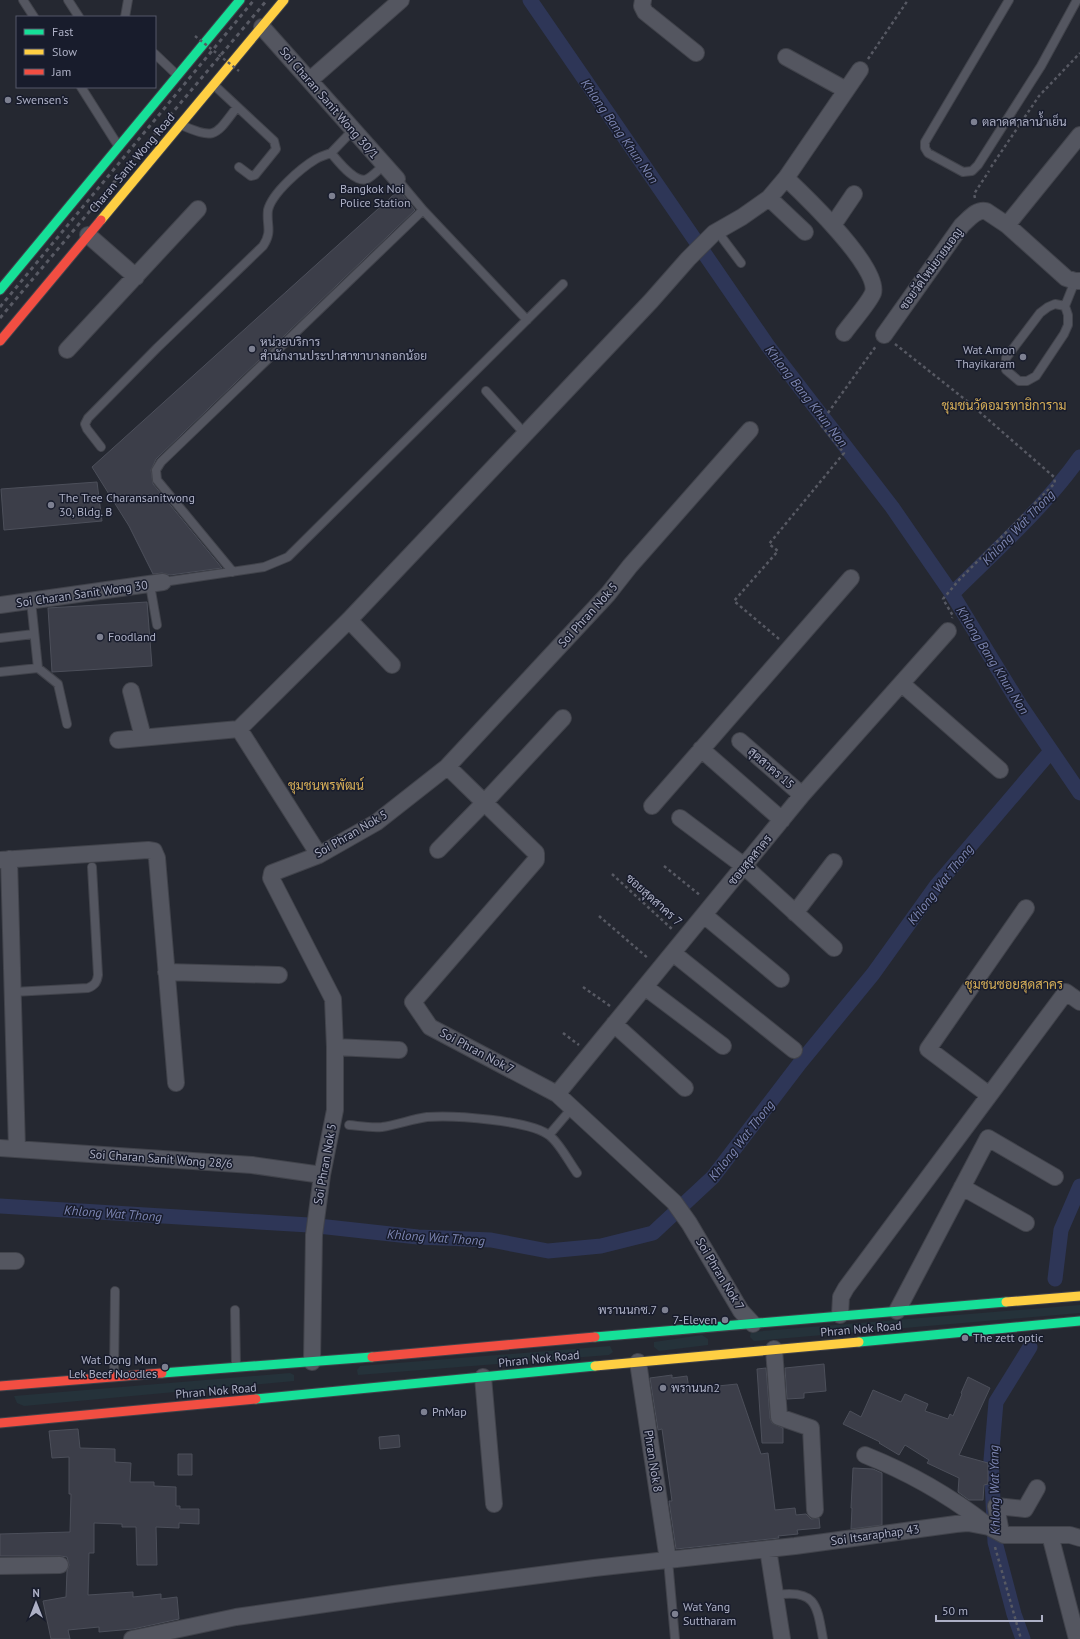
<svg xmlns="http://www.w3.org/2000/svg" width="1080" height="1639" viewBox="0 0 1080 1639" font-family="'PT Sans',Sarabun,sans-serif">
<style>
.green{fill:#25323a}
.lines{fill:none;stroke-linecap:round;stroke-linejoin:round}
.canal{stroke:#2e3657;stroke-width:15}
.building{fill:#3c3e49;stroke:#4c4f5a}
.lane-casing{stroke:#41434b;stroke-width:10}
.street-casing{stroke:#41434b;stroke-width:18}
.fast-casing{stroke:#41434b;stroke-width:11}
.slow-casing{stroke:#41434b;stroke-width:11}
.jam-casing{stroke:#41434b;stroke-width:11}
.path{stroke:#575963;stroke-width:2.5;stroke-dasharray:3 3;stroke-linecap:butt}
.lane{stroke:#545660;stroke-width:8}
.street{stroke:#545660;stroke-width:16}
.fast{stroke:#16e098;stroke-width:9}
.slow{stroke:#ffcf43;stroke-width:9}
.jam{stroke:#f24e42;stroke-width:9}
.rail{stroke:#585a64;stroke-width:3;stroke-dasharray:4 4;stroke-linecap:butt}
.path-bridge{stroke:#575963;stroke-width:2.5;stroke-dasharray:3 3;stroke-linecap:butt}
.poi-dot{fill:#7d8091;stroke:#181c2c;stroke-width:1.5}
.labels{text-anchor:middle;stroke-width:3;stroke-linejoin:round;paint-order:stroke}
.poi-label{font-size:12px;fill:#adb0c5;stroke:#181c2c;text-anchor:start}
.street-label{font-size:12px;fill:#adb0c5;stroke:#181c2c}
.water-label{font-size:13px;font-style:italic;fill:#7c85b2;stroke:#181c2c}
.neighbourhood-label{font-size:13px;fill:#d5ad57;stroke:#181c2c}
</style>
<rect width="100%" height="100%" fill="#252831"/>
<path class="green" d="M1080,1305v8l-326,28 -4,-4 1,-5z
M702,1335l6,4v6l-49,6 -5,-4v-5z
M610,1346l3,6 -4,3 -251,20 -1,-5 3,-4z
M290,1373l4,2v6l-270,25 -7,-3 -3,-7z"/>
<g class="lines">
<path class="canal" d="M530,0l238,346 124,161 60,87 68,111 60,88
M952,594c44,-44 92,-86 128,-137
M0,1206l309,19 109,12 73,3 57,11 53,-5 52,-13 60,-56 87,-114 73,-89 63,-88 115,-135
M1055,1279l6,-49 19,-44
M1023,1639l-9,-25 -19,-72 -4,-82 5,-58 34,-55"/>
</g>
<path class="building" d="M399,190l16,20 -259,249 -5,11 2,14 69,84 -52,7 -8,-2 -9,1 -24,-48 -37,-59z
M97,482l5,39 -98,9 -3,-41z
M147,602l5,64 -100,6 -4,-64z
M824,1364l2,27 -22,2v5l-17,1 -2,-31z
M766,1368l4,50 2,5 11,5v15h-21l-5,-74z
M672,1375v3l15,-2 2,13 48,-5 24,70 7,-1 7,57 20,-2 1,7 10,-1 5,5 8,-1 1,10 -23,2 1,4 -20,2 1,2 -103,11 -7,-48h3l-10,-72 -4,1 -8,-52z
M968,1377l22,11 -31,67 29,8v21l-4,1 -1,15h-14l-11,-8 1,-14 -32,-15 2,-3 -24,-15 -6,10 -20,-12 1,-1 -37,-18 7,-13 11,6 12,-27 28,12 4,-8 23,10 -3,7 23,8 2,-5 3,2 9,-22 -1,-1z
M78,1429l2,19 35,1v13l16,1 -1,19h24v4l22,1v19h4v3h19v15l-20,-1v5l-23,-1 1,38h-20l-1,-38h-14v-3l-28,-1v30h-5l-1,42 45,-3v5l28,-3v5l16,-2 2,22 -46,10 -34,3v-5l-31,3 2,9h-19l-8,-38 23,-4 1,-26 2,-6 -2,-8 -7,-1h-60v-22l70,-2 1,-38h-2v-37l-17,1 -3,-27z
M399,1435l1,12 -20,2 -1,-12z
M178,1454h14v21h-14z
M853,1468l20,1 9,4v52l-31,4 1,-21h-1z"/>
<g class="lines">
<defs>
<path id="lane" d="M23,0l11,17
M68,0l11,17
M1009,0l-84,142v6l3,5 35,19 9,-1 6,-6 63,-99 36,-66
M125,17l3,-17
M155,54l22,21
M214,85l60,56 2,8 -21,26 -4,1 -12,-9
M81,87l38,60
M181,125c35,15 34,11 56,-18
M353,130l-22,23c7,8 24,31 36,26 6,-3 12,-10 17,-14
M423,210l104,110
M717,231l24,32
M1065,306l-10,-2 -7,3 -8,6 -34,45v12l13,11h8l9,-5 28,-42 4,-9v-10l-3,-9 10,-25
M486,391l39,43
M101,447l-14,-18 -2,-5 3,-6 69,-70 106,-102c10,-15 3,-21 5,-36 4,-17 33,-42 48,-51 5,-3 10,-4 15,-6
M233,572l-76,-92 -1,-10 5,-8 262,-252 -26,-31
M163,582l101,-15 24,-10 275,-273
M150,585l7,40
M31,601l7,67
M0,638l34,-4
M0,672l38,-4 20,16 9,40
M13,992l75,-4c7,-3 9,-6 10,-13l-6,-108
M349,1125c11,1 22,3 33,2 15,-2 30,-8 45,-10 25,-2 104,3 123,19 10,8 19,26 27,37
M549,1135l23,-27
M235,1310l1,57
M114,1376l1,-85
M668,1560l7,79
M776,1595c40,-6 41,10 47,44"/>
<path id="street" d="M643,0l-1,6 3,6 51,41
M262,27l135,152
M786,57l60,33
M310,80l91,-80
M786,178c18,17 95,90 87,115 -4,10 -22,30 -29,40
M769,198l36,34
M833,225l21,-31
M1007,225l73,-90
M88,235l48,42
M884,335l78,-110c7,-6 14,-16 24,-14l21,14 59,53 9,3h5
M67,350l131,-141
M0,605l163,-23
M349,620l43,45
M902,684l98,86
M131,691l12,46
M239,729l80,126
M118,740l121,-11 110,-109 302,-319 37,-42 26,-26 28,-16 27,-19 17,-20 74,-108
M740,741l62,54
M701,749l81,71
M452,771l84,82v7l-123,142 17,25 127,67 117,108 15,21 52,88 12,13
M652,806l199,-228
M680,818l64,48 90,82
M438,850l46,-47 79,-85
M9,859l8,290
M0,860l148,-10 6,1 3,7 19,225
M795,913l39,-51
M704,915l77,64
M673,953l121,97
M166,972l113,3
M645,987l78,59
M614,1024l71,64
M335,1047l64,3
M557,1094l245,-299 146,-164
M989,1095l-61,-46 98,-141
M0,1148l252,17 70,10
M962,1187l64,36
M0,1261h16
M897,1311l91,-173 67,39
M840,1315l1,-18 5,-9 220,-296 14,10
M774,1349l5,68 32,11 4,82
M312,1362l2,-127 8,-60 13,-65v-63l-2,-48 -62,-121 1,-5 47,-18 58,-33 70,-55 161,-173 22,-28 120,-136
M638,1362l30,198
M483,1377l11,127
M865,1455c45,18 84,40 122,70
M1001,1533l-5,-27 29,3 12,-21
M1050,1535l27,104
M768,1549l14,90
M0,1566l60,-1
M132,1639l104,-22 158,-23 200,-26 201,-22 161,-22 12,-1 21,4 15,8h66l10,3"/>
<path id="fast" d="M0,290l240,-290
M595,1337l411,-35
M859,1342l221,-21
M162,1373l210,-16
M256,1399l339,-33"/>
<path id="slow" d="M101,220l183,-220
M1006,1302l74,-6
M595,1366l264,-24"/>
<path id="jam" d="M0,341l101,-121
M372,1357l223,-20
M0,1386l162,-13
M0,1423l256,-24"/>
</defs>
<use href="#lane" class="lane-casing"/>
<use href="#street" class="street-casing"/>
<use href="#fast" class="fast-casing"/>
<use href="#slow" class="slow-casing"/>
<use href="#jam" class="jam-casing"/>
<path class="path" d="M868,59l40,-59
M991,167l48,-71 41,-43
M975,198l-1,-4 15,-23
M895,344l72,57 87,76 1,6 -96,97 -16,19 10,17 -1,2
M779,639l-45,-38 44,-50 -9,-7 75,-91 -24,-29 56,-78
M664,866l37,30
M612,874l61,56
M599,916l50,43
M583,987l27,19
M563,1033l16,12
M995,1547l26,92"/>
<use href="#lane" class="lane"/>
<use href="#street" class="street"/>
<use href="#fast" class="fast"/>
<use href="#slow" class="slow"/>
<use href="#jam" class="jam"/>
<path class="rail" d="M0,307l254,-307
M0,318l267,-318"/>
<path class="path-bridge" d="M195,36l44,35"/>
</g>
<g class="poi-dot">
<circle cx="8" cy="100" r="4"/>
<circle cx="974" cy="122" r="4"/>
<circle cx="332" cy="196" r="4"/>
<circle cx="252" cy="349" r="4"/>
<circle cx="1023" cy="357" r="4"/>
<circle cx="51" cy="505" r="4"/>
<circle cx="100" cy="637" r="4"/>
<circle cx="665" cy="1310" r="4"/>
<circle cx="725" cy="1320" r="4"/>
<circle cx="965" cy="1338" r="4"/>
<circle cx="165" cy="1367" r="4"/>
<circle cx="663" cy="1388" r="4"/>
<circle cx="424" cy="1412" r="4"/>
<circle cx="675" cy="1614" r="4"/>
</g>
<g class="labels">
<g class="poi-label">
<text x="16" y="104">Swensen's</text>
<text x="982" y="126">ตลาดศาลาน้ำเย็น</text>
<text x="340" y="193">Bangkok Noi<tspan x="340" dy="14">Police Station</tspan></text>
<text x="260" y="346">หน่วยบริการ<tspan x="260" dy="14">สำนักงานประปาสาขาบางกอกน้อย</tspan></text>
<text x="1015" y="354" text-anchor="end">Wat Amon<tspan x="1015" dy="14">Thayikaram</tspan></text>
<text x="59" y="502">The Tree Charansanitwong<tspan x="59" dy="14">30, Bldg. B</tspan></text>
<text x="108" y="641">Foodland</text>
<text x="657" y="1314" text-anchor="end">พรานนกซ.7</text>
<text x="717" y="1324" text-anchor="end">7-Eleven</text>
<text x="973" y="1342">The zett optic</text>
<text x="157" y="1364" text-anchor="end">Wat Dong Mun<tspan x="157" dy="14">Lek Beef Noodles</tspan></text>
<text x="671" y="1392">พรานนก2</text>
<text x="432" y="1416">PnMap</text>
<text x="683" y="1611">Wat Yang<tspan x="683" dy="14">Suttharam</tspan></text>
</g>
<g class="street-label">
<text transform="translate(329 103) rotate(49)" y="4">Soi Charan Sanit Wong 30/1</text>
<text transform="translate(132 163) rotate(-50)" y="4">Charan Sanit Wong Road</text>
<text transform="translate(931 269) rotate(-54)" y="4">ซอยวัดใหม่ยายมอญ</text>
<text transform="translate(82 594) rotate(-8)" y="4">Soi Charan Sanit Wong 30</text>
<text transform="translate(588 615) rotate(-48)" y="4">Soi Phran Nok 5</text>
<text transform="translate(771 768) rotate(41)" y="4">สุดสาคร 15</text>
<text transform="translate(351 834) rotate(-30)" y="4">Soi Phran Nok 5</text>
<text transform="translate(750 860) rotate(-51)" y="4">ซอยสุดสาคร</text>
<text transform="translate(654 900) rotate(42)" y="4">ซอยสุดสาคร 7</text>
<text transform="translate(477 1051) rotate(28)" y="4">Soi Phran Nok 7</text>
<text transform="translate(161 1159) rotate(4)" y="4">Soi Charan Sanit Wong 28/6</text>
<text transform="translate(325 1164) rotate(-80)" y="4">Soi Phran Nok 5</text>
<text transform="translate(720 1274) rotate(59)" y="4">Soi Phran Nok 7</text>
<text transform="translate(861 1329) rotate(-5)" y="4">Phran Nok Road</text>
<text transform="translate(539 1359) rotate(-6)" y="4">Phran Nok Road</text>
<text transform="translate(216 1391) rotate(-5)" y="4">Phran Nok Road</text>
<text transform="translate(653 1461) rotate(81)" y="4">Phran Nok 8</text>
<text transform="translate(875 1535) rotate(-8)" y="4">Soi Itsaraphap 43</text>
</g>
<g class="water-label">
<text transform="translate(620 131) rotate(55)" y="5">Khlong Bang Khun Non</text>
<text transform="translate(807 396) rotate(52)" y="5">Khlong Bang Khun Non</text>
<text transform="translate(1018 527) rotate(-46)" y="5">Khlong Wat Thong</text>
<text transform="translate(993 660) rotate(58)" y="5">Khlong Bang Khun Non</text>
<text transform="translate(940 884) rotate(-52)" y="5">Khlong Wat Thong</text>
<text transform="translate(741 1140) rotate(-52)" y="5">Khlong Wat Thong</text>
<text transform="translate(113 1213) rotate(4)" y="5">Khlong Wat Thong</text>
<text transform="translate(436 1237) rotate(4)" y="5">Khlong Wat Thong</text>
<text transform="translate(994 1490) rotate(-91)" y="5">Khlong Wat Yang</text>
</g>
<g class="neighbourhood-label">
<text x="1004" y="410">ชุมชนวัดอมรทายิการาม</text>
<text x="326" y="790">ชุมชนพรพัฒน์</text>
<text x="1014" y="989">ชุมชนซอยสุดสาคร</text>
</g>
</g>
<rect x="16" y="16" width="140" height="72" fill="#181c2c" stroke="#545769"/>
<rect x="24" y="29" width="20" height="6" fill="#16e098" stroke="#545769"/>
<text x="52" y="36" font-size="12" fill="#adb0c5">Fast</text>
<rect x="24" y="49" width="20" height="6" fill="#ffcf43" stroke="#545769"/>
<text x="52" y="56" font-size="12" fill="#adb0c5">Slow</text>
<rect x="24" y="69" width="20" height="6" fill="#f24e42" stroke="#545769"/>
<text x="52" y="76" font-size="12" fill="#adb0c5">Jam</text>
<g transform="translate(36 1603)" stroke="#181c2c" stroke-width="3" paint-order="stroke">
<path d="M0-3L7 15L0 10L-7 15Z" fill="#adb0c5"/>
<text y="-6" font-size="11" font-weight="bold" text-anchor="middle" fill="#adb0c5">N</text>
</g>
<path d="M936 1615v6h106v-6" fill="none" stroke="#adb0c5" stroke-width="2"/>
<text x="942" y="1615" font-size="12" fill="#adb0c5" stroke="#181c2c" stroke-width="3" paint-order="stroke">50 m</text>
</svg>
